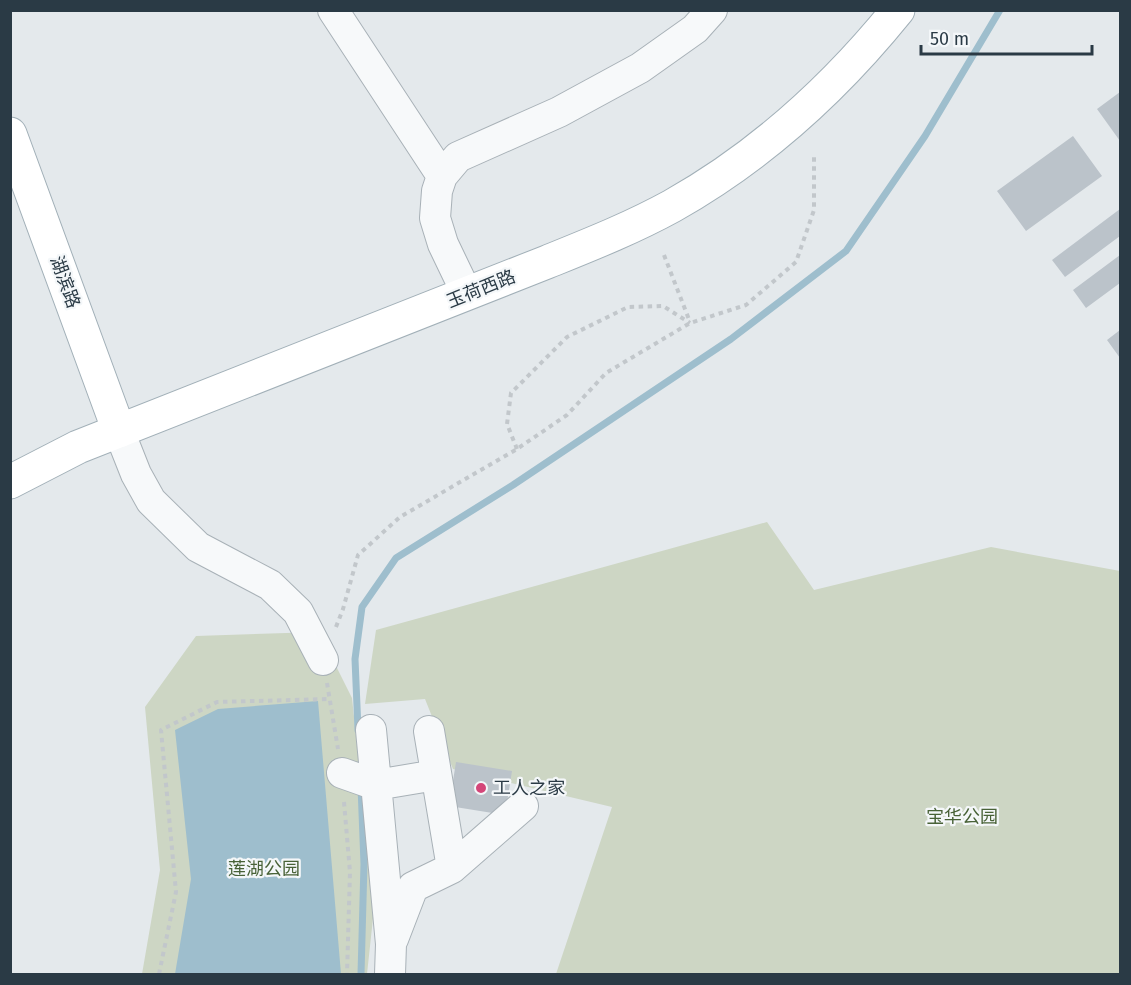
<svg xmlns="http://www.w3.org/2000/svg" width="1131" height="985" viewBox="0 0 1131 985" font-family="'Fira Sans','Noto Sans SC',sans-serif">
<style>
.green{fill:#cdd6c4}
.water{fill:#9ebecd}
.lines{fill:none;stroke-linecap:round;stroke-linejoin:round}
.stream{stroke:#9ebecd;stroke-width:7}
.building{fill:#bbc3ca}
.minor-casing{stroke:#a8b1b7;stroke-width:32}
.major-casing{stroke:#a2b0b8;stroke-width:35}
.path{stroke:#c2c7cb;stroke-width:4;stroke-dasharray:4.5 4.5;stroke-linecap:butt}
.minor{stroke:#f7f9fa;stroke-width:30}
.major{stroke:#fff;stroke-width:33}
.poi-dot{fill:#d44679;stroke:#f4f7f9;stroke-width:2}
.labels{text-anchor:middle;stroke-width:4.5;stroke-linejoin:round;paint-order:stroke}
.street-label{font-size:18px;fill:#2a3a45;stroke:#f4f7f9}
.poi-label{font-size:18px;fill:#2a3a45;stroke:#f4f7f9;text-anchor:start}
.park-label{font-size:18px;fill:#486237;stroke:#f4f7f9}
</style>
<rect width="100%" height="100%" fill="#e4e9ec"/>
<path class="green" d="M767,522l47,68 177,-43 129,24v403h-564l56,-167 -159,-38 -28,-70 -60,5 11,-74z
M319,632l33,66 22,211 -7,65h-225l18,-104 -15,-163 51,-71z"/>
<path class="water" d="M318,701l23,273h-166l16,-95 -16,-149 43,-21z"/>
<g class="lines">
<path class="stream" d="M358,730l-3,-71 7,-52 34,-49 117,-73 218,-146 115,-88 79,-115 75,-126
M361,786l3,78 -3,110"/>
</g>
<path class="building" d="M1120,92v49l-23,-32z
M1073,136l29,40 -76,55 -29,-40z
M1120,209v27l-55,41 -13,-17z
M1120,255v28l-34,25 -13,-18z
M1120,330v28l-13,-18z
M456,762l56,9 -7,44 -56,-9z"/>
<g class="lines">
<defs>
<path id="minor" d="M333,10l109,166
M467,294l-24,-50 -8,-26 2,-27 5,-15 16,-19 101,-45 81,-44 55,-39 17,-19
M119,431l17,43 15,27 47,46 72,38 28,27 25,48
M371,730l20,214 -1,30
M429,731l23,137
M342,773l34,12 60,-10
M393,939l20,-52 39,-19 71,-62"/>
<path id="major" d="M10,134l109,297
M10,482l68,-35 469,-185c42,-17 85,-34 125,-56 87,-49 163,-118 226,-196"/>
</defs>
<use href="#minor" class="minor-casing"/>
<use href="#major" class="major-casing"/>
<path class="path" d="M664,255l26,67
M517,449l-10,-25 4,-31 56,-56 61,-30 35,-1 27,17
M336,627l7,-18 15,-54 42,-38 117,-68 50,-34 39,-42 84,-50 56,-18 50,-43 18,-52v-56
M327,683l11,66
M344,802l6,70 -3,102
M159,974l17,-82 -15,-162 56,-28 112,-3"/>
<use href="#minor" class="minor"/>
<use href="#major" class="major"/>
</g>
<circle class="poi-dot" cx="481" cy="788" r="6"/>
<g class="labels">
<g class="street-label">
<text transform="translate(65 282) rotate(70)" y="6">湖滨路</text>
<text transform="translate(481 289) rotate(-22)" y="6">玉荷西路</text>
</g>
<g class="poi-label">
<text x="493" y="794">工人之家</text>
</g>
<g class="park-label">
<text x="962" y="823">宝华公园</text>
<text x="264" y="875">莲湖公园</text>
</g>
</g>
<rect width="1131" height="985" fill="none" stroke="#2a3a45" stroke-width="24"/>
<path d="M921 45v9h171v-9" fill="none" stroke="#2a3a45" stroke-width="3"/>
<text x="930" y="45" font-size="18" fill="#2a3a45" stroke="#f4f7f9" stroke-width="4.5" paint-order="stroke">50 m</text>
</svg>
